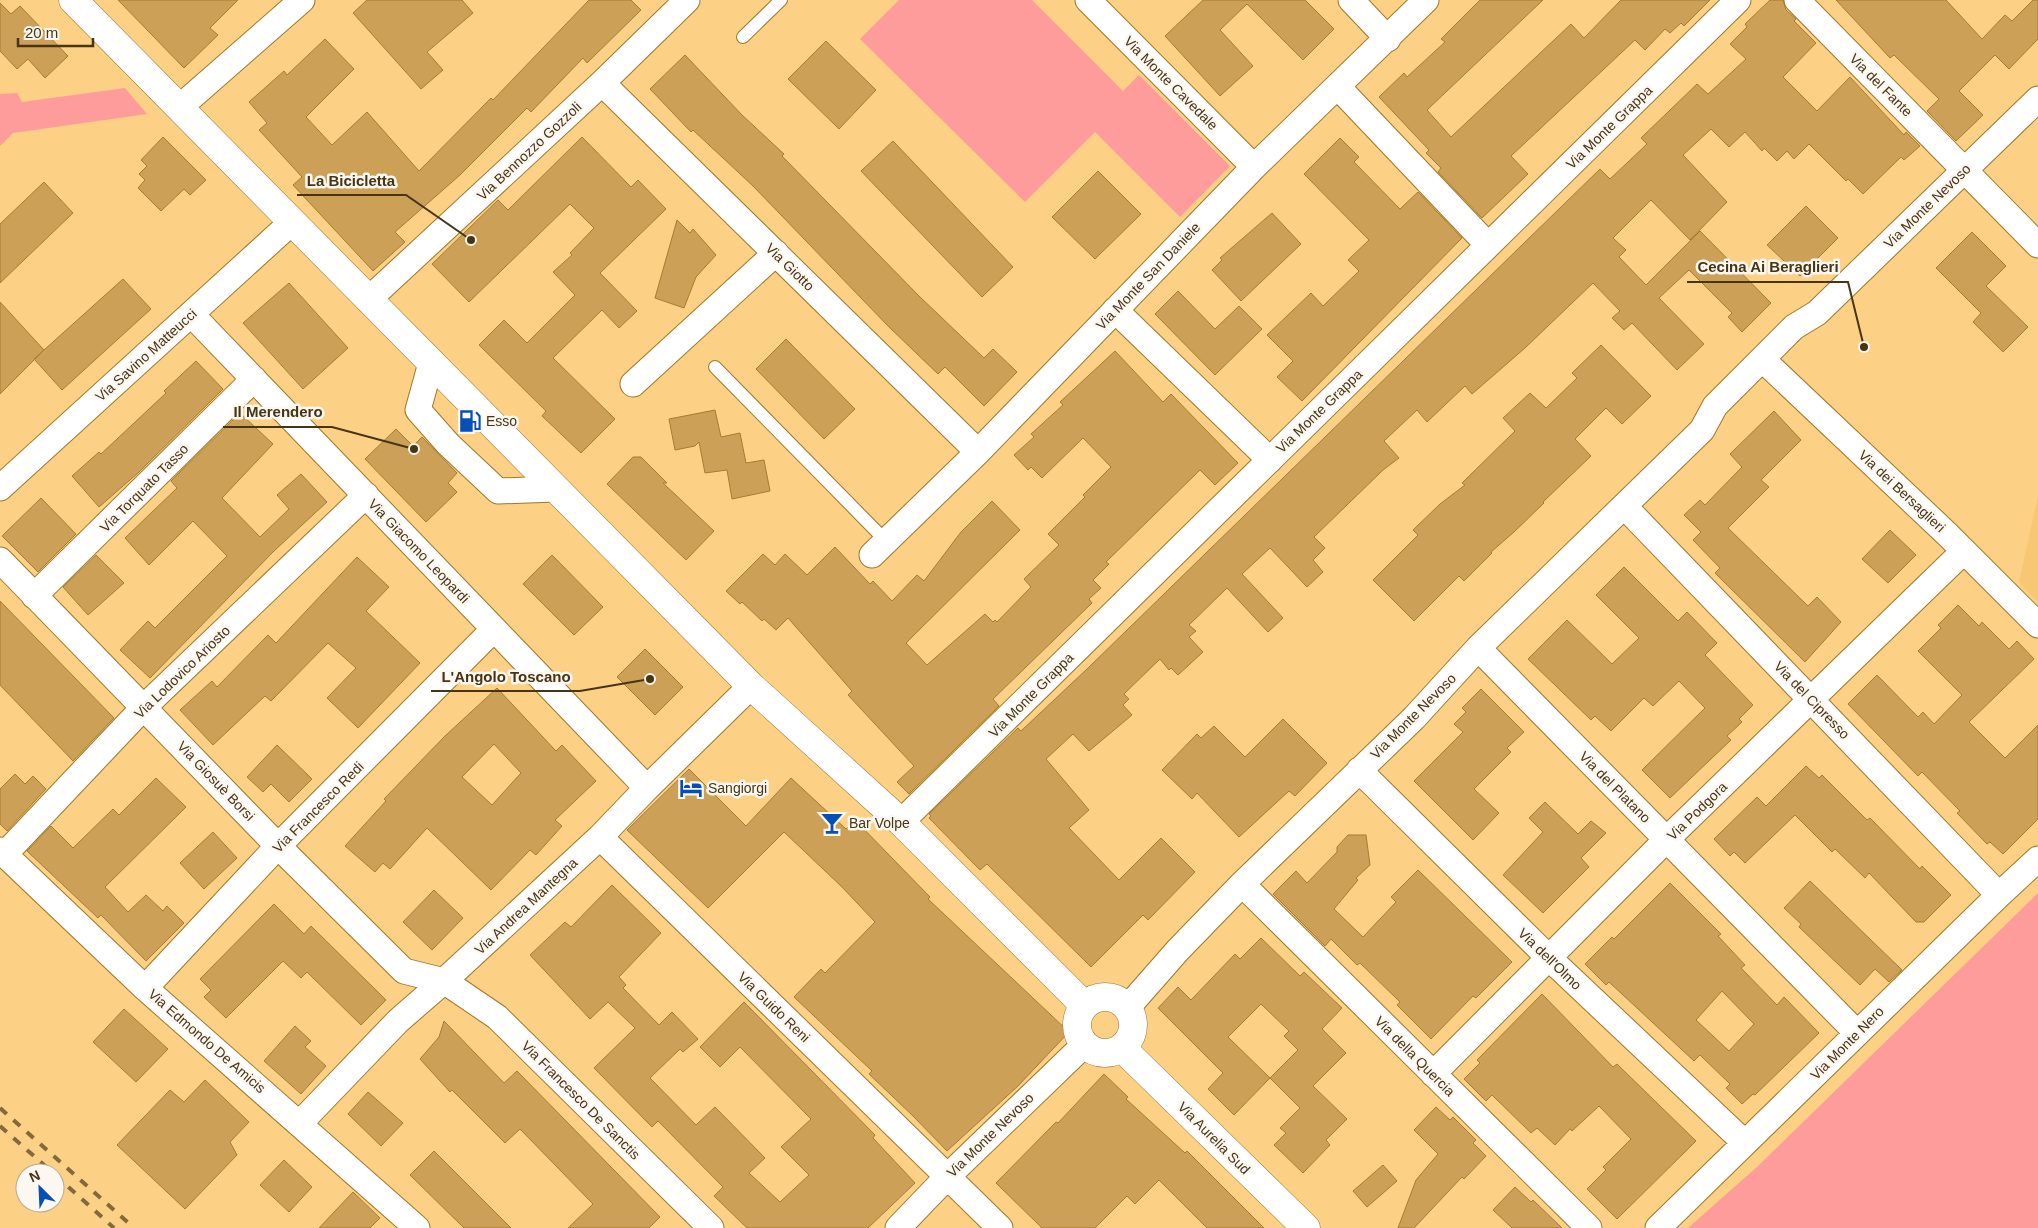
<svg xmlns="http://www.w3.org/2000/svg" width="2038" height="1228" viewBox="0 0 2038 1228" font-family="Helvetica,sans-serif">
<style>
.built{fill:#f7c773}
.green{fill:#fe9c9c}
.building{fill:#cca157;stroke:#a67d2f;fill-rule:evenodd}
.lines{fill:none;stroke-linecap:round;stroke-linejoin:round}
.service-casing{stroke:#9f7728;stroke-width:14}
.minor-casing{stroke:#9f7728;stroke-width:27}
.tertiary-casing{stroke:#9f7728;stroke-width:29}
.service{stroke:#fff;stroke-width:12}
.minor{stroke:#fff;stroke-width:25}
.tertiary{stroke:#fff;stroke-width:28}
.rail{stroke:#846a3b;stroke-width:4;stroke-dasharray:9 9;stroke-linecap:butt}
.labels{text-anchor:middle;stroke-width:5;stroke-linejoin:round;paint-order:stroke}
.street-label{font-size:14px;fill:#463414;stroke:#fcf8f1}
.poi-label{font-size:14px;fill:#463414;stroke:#fcf8f1;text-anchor:start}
.leader{fill:none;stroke:#463414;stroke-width:2}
.callout-dot{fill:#463414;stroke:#fcf8f1;stroke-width:2}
.callout-label{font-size:15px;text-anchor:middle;font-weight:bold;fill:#463414;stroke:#fcf8f1;stroke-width:5;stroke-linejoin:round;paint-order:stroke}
</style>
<rect width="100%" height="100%" fill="#fcd085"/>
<path class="built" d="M2038,496v106l-19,-20z"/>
<path class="green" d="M899,0h133l91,91 16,-16 91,91 -50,51 -85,-85 -70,70 -165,-163z
M125,88l22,26 -134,19 -13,13v-52l17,-1 5,9z
M2038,893v335h-350l69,-61z"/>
<path class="building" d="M118,0h120l-28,28 8,7 -34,33z
M367,0h95l11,13 -46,39 16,18 -22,19 -68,-76z
M589,0h42l10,10 -54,53 -4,-5 -52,54 -4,-4 -67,67 -65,57 10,10 -32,29 -80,-86 9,-8 -43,-47 8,-7 -18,-21 35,-31 3,4 38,-36 29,30 -48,48 26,28 35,-33 52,59 72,-73 2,2z
M1203,0h102l29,29 -31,31 -56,-56 -27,26 33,36 -33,30 -55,-60z
M1480,0h63l-116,110 24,27 120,-113 13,14 37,-38h89l-26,26 -3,-3 -11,10 -5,-4 -20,21 -10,-10 -124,116 17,18 -46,44 -44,-46 3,-4 -15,-15 3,-3 -50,-53 25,-24 3,4 38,-35 -4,-3z
M1770,0h13l3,10 10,9 -2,2 22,22 -33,34 34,34 33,-34 54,58 2,-3 14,14 -16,14 -3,-3 -38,37 -15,-15 -2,2 -37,-37 -15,15 -7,-8 -10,10 -13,-13 -2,3 -17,-19 -16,15 -18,-18 -28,26 44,47 -37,38 -39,-40 -38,38 13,12 -7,7 27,28 54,-54 71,72 -29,29 -14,-15 4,-4 -43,-43 -30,28 45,46 -27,26 -45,-47 -8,7 -12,-12 8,-7 -27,-28 -68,65 -53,46 -7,-8 -38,36 -10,-12 -33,31 15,17 -16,12 -69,67 11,11 -12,12 10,12 -16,15 -37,-39 -28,26 41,44 -15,14 -41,-44 -38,37 7,6 -7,6 14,15 -25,23 -7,-7 -2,2 -9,-11 -36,35 5,5 -6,6 9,10 -43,36 -16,-17 -27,25 43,51 -20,18 50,52 42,-42 34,34 -47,48 -5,-5 -52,52 -104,-103 -7,6 -51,-52 2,-2 -2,-2 89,-86 3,3 66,-62 513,-500 10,10 37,-35 -6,-6 56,-54 11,10 38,-35 -16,-15 17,-17 -2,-3z
M1836,0h110l36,39 23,-24 7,6 21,-21h5v39l-29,30 -14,-14 -36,36 24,24 -27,26 -29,-30 12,-12 -45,-44 -4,3z
M0,3l11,11 9,-8 48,50 -23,22 -17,-19 -11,10 -17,-18z
M826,41l50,49 -37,39 -51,-50z
M685,55l57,60 42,39 -2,2 137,140 65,62 9,-9 24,23 -33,34 -39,-39 -7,7 -49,-47 -136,-141 -60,-56 -2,2 -41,-43z
M163,137l43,43 -16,15 -6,-6 -23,22 -23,-23 7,-8 -6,-6 8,-8 -6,-6z
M582,137l49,50 7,-7 28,29 -66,64 37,38 -18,17 -17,-18 -49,48 62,61 -34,34 -39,-37 4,-5 -67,-66 25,-25 23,23 48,-48 -22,-23 19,-17 -2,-2 24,-25 -24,-24 -101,98 -37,-38 66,-64 10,10z
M1340,138l19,19 -5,5 46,47 18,-17 44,46 -160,163 -25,-24 16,-16 -26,-26 44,-42 12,13 36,-35 -11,-11 21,-20 -65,-66z
M893,141l120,126 -31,30 -121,-126z
M1098,171l43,43 -46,45 -43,-42z
M44,182l29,31 -73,70v-59z
M1806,206l32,32 -38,38 -33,-31z
M1272,213l29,31 -60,57 -29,-31 10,-10 -2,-2z
M677,220l13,13 3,-4 23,26 -20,22 -12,31 -29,-10z
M1972,232l34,34 -20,20 42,41 -25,25 -30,-30 8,-9 -45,-45z
M123,279l28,30 -89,81 -28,-31z
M289,283l59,65 -45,41 -60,-66z
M1178,291l37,38 24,-23 23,23 -47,46 -60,-61z
M0,302l44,48 -44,44z
M786,339l69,70 -31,30 -68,-70z
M1601,345l50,51 -29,28 -16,-16 -31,31 16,17 -48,46 1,1 -30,29 -23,20 1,1 -28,28 -5,-5 -45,45 -41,-41 45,-45 -5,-5 27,-26 25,-19 -3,-2 53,-52 -12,-13 27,-25 16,15 31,-30 -5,-5z
M1115,351l48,51 8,-8 67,69 -23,22 -15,-15 -94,92 3,2 -16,16 8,8 -12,11 3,4 -99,96 6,7 -90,88 -12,-12 17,-16 -66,-71 4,-4 -64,-73 -12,12 -12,-11 -2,2 -20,-19 -2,2 -14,-13 37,-37 12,11 10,-11 22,21 28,-28 35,37 3,-3 19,20 25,-26 7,6 37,-49 31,-31 28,29 -114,113 21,22 58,-51 8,8 2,-2 2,2 34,-35 -7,-8 35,-34 -11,-11 37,-37 -2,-2 28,-28 -28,-29 -41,40 -11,-11 -3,3 -14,-15 20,-18 -3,-3 32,-29 -3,-3z
M196,361l27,28 -85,84 -39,34 -27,-31 27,-24 2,2 65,-61 -2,-2z
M715,410l6,27 19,-4 6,30 18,-3 6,31 -38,8 -5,-29 -22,3 -6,-31 -4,4 -20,4 -6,-31z
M1774,411l27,29 -40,40 8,7 -41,41 80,78 9,-9 24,25 -36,40 -90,-89 5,-5 -27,-28 8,-8 -17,-17 16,-15 5,5 37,-38 -12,-13z
M240,413l33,31 -51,54 38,39 29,-28 -12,-14 24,-21 26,28 -53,49 -124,127 -30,-28 28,-29 7,7 72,-72 -34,-35 -44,44 -24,-27 52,-50 -6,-7z
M396,429l17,17 9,-9 35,36 -9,10 9,9 -31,30 -61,-63z
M633,457h8l26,26h-4l51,48 -28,29 -79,-76z
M41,498l35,36 -38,38 -36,-36z
M1890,530l26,25 -28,28 -26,-24z
M96,555l28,28 -36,32 -25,-28z
M552,555l51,52 -29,28 -51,-51z
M357,557l32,30 -23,24 54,52 -62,65 -31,-30 29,-30 -28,-25 -57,58 -6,-5 -52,49 -33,-35 32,-29 5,6 51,-52 8,8z
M1624,567l54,54 9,-9 30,31 -12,12 48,50 -14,14 3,3 -15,14 4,4 -61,58 -28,-28 63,-62 -26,-27 -26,25 -9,-8 -33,33 -16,-15 -4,4 -63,-61 39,-39 45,44 27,-26 -43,-43z
M0,601l114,117 -41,43 -73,-76z
M1958,605l21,21 3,-4 27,27 8,-8 17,18 -65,63 36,36 33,-33v94l-35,35 -13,-12 -3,2 -30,-31 3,-2 -38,-39 -4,4 -70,-72 29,-29 41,42 5,-5 11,12 28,-29 -44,-44 23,-23 -3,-3z
M645,649l38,38 -28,28 -38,-38z
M497,688l59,63 6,-6 34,36 -41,39 7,6 -26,29 -6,-5 -39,40 -64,-62 -37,41 -7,-6 -8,9 -30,-26 41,-45 -2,-2 61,-63zM494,744l27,29 -29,32 -30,-28z
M1481,689l43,43 -17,16 4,4 -37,37 25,24 -26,27 -59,-59 49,-49 -9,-8 12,-12 -4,-4z
M1283,719l44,44 -32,33 -6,-5 -50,46 -42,-44 -5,6 -30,-29 35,-36 4,4 13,-12 31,31z
M277,745l35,34 -23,23 -18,-18 -8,8 -16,-15z
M1806,766l13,12 3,-3 45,45 3,-2 50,51 2,-3 29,29 -27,27h-8l-47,-49 -4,5 -30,-29 -3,3 -37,-37 -50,48 -11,-11 -4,4 -16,-17 43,-42 9,9z
M689,769l57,57 45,-48 55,51 9,-9 75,77 -2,2 141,133 -51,54 -71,65 -34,-35 -44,-42 3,-3 -78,-74 27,-28 4,4 50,-51 -33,-35 -58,-55 -76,76 -81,-78z
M15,774l10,10 8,-8 13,13 -39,42 -7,-7v-35z
M156,778l30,29 -81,80 23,25 18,-17 17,16 4,-5 17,17 -38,38 -45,-46 -3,3 -71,-67 24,-25 22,22 40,-39 6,6z
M1545,802l33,32 13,-13 15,12 -25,25 8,9 -46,46 -40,-38 40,-43 -14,-14z
M213,832l24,26 -33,31 -24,-26z
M1348,835h18l4,30 -14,13 2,2 -24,29 29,28 33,-35 -5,-5 27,-27 94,92 -36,36 -3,-2 -42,43 -34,-34 3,-3 -40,-39 -3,2 -26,-26 -6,7 -52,-52 23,-23 11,12 30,-31v-5z
M1810,881l92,89 -13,12 -14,-13 -15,16 -61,-58 2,-3 -17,-16z
M1670,883l51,51 -3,2 27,29 -4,3 36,37 7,-8 35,36 -64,62 -2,-1 -11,10 -16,-16 4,-4 -30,-29 -6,6 -85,-79 -3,3 -21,-21 27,-27 2,2zM1722,991l32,33 -25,27 -33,-31z
M612,885l49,48 -42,44 7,8 -3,3 36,37 13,-13 26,27 -15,13 -3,-3 -30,29 46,47 19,-18 50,51 -16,15 31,29 29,-27 -28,-28 30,-28 -71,-72 -20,20 -20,-20 44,-45 131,133 -2,3 42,45 -47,45h-121l-33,-32 9,-9 -65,-66 -6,6 -58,-59 41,-40 -27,-26 -18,17 -60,-64 35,-33 6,5z
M434,890l29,28 -31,32 -29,-28z
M274,904l30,30 7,-8 75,74 -25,25 -54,-53 -6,6 -18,-17 -57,57 -22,-21 7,-7 -11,-11z
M1261,938l39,38 4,-4 38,36 -20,21 24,24 -33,33 34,33 -21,21 4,5 -27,28 -29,-28 12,-12 -6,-5 20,-20 -30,-30 28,-28 -14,-14 5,-5 -28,-27 -33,33 42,41 -36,37 -26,-26 15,-16 -65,-65 20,-21 13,13 44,-46 5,5z
M1542,994l71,73 4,-3 79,77 -79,78 -30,-30 19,-19 -3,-3 28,-28 -32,-33 -27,25 -2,-2 -15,16 -18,-17 -6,5 -39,-38 -6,6 -22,-22 16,-16 -3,-3z
M124,1009l44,40 -32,33 -43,-40z
M444,1021l60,62 13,-12 143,146 -11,11h-81l25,-24 -73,-75 -15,14 -53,-53 -2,2 -30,-33 19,-22z
M295,1026l16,15 -6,6 21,19 -25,28 -37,-33z
M1104,1074l24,23 -2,2 59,54 2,-2 77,77h-57l-48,-48 -24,24 -8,-8 -32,32h-53l-46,-45 60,-61 2,1z
M205,1080l44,42 -19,20 7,13 -52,54 -68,-64 53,-55 14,12z
M368,1092l35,31 -22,23 -33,-32z
M1436,1107l14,13 3,-3 23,23 -3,3 13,13 -22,23 -2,-2 -48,51h-16l18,-48 22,-26 -24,-24z
M434,1151l77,77h-47l-54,-53z
M284,1160l28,27 -23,25 -29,-27z
M1383,1165l14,16 -30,26 -14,-16z
M1515,1187l16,15 2,-2 29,28h-50l-19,-18z
M353,1192l27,26 -10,10h-51z"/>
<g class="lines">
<defs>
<path id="service" d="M743,37l38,-37
M715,367l171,174"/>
<path id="minor" d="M1088,0l166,167
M1351,0l37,39
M1797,0l241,245
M602,83l376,369
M1338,87l150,158
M180,107l122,-107
M368,300l234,-217 85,-83
M1115,310l155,150
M191,314l456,474
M1762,359l186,176 90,90
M431,363l-13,47 30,34 50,47 58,-2
M633,384l143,-131
M0,488l292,-266
M1624,506l375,389
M872,555l106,-103 276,-285 172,-167
M0,560l278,286 126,125 40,10 53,36 214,211
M34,596l220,-217
M1478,648l379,385
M1359,770l190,188 196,185
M901,822l837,-822
M600,837l400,391
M0,850l145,138 272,240
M4,855l140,-148 222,-212
M1242,884l347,344
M145,988l133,-142 216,-217
M1128,1007l50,-57 64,-66 172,-166 64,-70 224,-218 13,-24 79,-79 23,-14 221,-214
M1433,1074l234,-235 297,-288
M300,1123l98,-102 46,-40 156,-144 47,-49 104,-102
M898,1228l49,-51 137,-132
M1658,1228l341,-333 39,-36"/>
<path id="tertiary" d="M73,0l678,686 150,136 183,183
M1077 1025a28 28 0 1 1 56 0a28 28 0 1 1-56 0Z
M1122,1048l184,180"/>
</defs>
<use href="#service" class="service-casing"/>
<use href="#minor" class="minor-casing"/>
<use href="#tertiary" class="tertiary-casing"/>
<use href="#service" class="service"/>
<use href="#minor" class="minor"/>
<use href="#tertiary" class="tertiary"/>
<path class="rail" d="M0,1108l134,120
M0,1126l53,47
M55,1175l59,53"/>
</g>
<defs>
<symbol id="fuel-bare" viewBox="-9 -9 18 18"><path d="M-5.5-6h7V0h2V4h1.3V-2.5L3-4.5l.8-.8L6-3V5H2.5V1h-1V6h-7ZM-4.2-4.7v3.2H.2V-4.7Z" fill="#064eb8" stroke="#fcf8f1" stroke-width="2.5" paint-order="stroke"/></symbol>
<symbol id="hotel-bare" viewBox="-9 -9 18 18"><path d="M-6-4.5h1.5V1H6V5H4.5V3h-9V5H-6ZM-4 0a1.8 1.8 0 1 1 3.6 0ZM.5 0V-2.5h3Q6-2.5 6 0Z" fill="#064eb8" stroke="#fcf8f1" stroke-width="2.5" paint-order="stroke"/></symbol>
<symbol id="bar-bare" viewBox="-9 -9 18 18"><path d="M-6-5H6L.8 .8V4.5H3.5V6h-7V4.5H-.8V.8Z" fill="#064eb8" stroke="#fcf8f1" stroke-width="2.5" paint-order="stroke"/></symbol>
</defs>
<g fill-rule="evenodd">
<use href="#fuel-bare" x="454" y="405" width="32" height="32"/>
<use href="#hotel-bare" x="675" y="772" width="32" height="32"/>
<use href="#bar-bare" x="816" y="807" width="32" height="32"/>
</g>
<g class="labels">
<g class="street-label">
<text transform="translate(1171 83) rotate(45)" y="5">Via Monte Cavedale</text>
<text transform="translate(1881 85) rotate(45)" y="5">Via del Fante</text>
<text transform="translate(1609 127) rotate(-44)" y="5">Via Monte Grappa</text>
<text transform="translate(529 151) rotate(-43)" y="5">Via Bennozzo Gozzoli</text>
<text transform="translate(1927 206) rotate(-44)" y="5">Via Monte Nevoso</text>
<text transform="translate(790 267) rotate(44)" y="5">Via Giotto</text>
<text transform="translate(1148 276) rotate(-46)" y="5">Via Monte San Daniele</text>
<text transform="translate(146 355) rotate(-42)" y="5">Via Savino Matteucci</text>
<text transform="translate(1319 411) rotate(-44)" y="5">Via Monte Grappa</text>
<text transform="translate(144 488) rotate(-45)" y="5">Via Torquato Tasso</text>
<text transform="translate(1902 491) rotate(43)" y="5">Via dei Bersaglieri</text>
<text transform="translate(419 551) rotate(46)" y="5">Via Giacomo Leopardi</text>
<text transform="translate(182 672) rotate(-44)" y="5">Via Lodovico Ariosto</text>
<text transform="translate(1031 695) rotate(-45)" y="5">Via Monte Grappa</text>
<text transform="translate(1812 700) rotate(46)" y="5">Via del Cipresso</text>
<text transform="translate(1413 716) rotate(-45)" y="5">Via Monte Nevoso</text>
<text transform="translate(216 781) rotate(46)" y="5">Via Giosuè Borsi</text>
<text transform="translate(1615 787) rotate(45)" y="5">Via del Platano</text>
<text transform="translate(318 807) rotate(-45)" y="5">Via Francesco Redi</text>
<text transform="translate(1697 811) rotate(-44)" y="5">Via Podgora</text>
<text transform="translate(526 906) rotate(-43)" y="5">Via Andrea Mantegna</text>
<text transform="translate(1550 959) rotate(44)" y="5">Via dell'Olmo</text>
<text transform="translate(774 1007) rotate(44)" y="5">Via Guido Reni</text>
<text transform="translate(207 1041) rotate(41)" y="5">Via Edmondo De Amicis</text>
<text transform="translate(1847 1043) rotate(-45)" y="5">Via Monte Nero</text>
<text transform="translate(1415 1056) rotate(45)" y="5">Via della Quercia</text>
<text transform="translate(581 1100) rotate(45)" y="5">Via Francesco De Sanctis</text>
<text transform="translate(990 1135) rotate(-44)" y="5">Via Monte Nevoso</text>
<text transform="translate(1214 1138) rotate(45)" y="5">Via Aurelia Sud</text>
</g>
<g class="poi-label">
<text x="486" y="426">Esso</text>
<text x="708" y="793">Sangiorgi</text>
<text x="849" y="828">Bar Volpe</text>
</g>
</g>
<path class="leader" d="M471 240L406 195H297M1864 347L1848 282H1687M414 449L332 427H223M650 679L580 691H431"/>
<g class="callout-dot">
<circle cx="471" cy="240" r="5"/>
<circle cx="1864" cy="347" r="5"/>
<circle cx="414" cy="449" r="5"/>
<circle cx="650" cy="679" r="5"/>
</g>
<g class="callout-label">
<text x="351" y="186">La Bicicletta</text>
<text x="1768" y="272">Cecina Ai Beraglieri</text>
<text x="278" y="417">Il Merendero</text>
<text x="506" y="682">L'Angolo Toscano</text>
</g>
<g transform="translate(40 1188) rotate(336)"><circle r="24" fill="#fcf8f1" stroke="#b3aa99"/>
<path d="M0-4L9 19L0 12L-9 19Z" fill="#064eb8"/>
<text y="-8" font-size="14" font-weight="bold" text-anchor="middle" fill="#463414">N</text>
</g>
<path d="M18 38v8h75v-8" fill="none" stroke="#463414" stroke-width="2.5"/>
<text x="25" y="38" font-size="15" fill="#463414" stroke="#fcf8f1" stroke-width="4" paint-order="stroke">20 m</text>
</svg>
